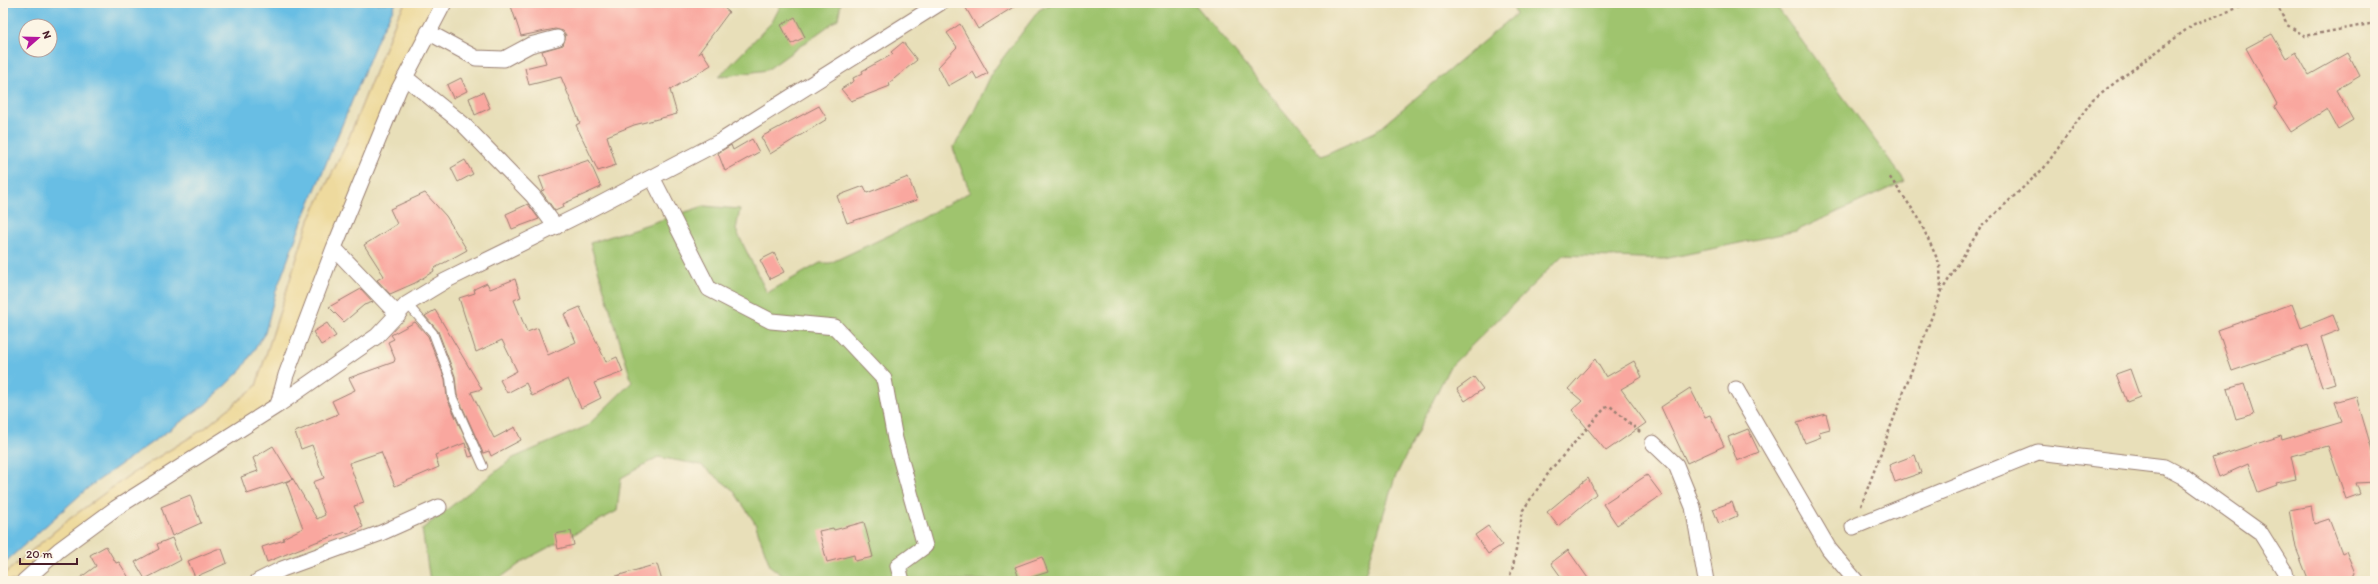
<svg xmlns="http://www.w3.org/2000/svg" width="2378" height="584" viewBox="0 0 2378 584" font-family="Itim,sans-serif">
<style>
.green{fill:#9fc46e;stroke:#74724c}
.sand{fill:#eeda9e;stroke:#9c7c64}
.water{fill:#67bee4;stroke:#586e88;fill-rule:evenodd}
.building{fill:#f9a79f}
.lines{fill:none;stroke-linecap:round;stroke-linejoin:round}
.service-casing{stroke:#997f72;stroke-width:10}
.minor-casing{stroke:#997f72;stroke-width:17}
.path{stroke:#997f72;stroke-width:2.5;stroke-dasharray:3 3;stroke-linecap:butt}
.service{stroke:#fff;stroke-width:8}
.minor{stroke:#fff;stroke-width:15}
</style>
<rect width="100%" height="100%" fill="#fcf5e5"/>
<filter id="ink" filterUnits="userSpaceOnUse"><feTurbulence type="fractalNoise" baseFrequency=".025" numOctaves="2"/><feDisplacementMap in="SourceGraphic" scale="8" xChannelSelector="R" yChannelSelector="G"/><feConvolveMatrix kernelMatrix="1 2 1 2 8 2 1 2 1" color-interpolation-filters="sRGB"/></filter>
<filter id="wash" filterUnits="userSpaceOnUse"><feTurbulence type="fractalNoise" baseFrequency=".012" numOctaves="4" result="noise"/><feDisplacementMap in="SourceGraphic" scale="16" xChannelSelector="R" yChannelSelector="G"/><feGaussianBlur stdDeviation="0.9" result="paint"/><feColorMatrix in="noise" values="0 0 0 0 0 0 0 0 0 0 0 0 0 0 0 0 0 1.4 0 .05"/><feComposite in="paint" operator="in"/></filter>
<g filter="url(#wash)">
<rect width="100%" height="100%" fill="#e8dfb9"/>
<path class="green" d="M782,3h59l-3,16 -71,51 -48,7 53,-55z
M1052,3h142l127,153 54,-24 141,-118 -5,-11h263l131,178 -109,50 -132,28 -101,-4 -114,113 -55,112 -31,101 -575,-1 -18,-14 -15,-43 -22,-33 -32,-25 -43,-8 -37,21 -4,33 -92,49 -29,21h-66l-8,-52 91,-71 74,-32 45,-44 -42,-139 114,-37 36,3 -4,21 31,63 53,-30h10l66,-31 74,-40 -17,-44 16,-26 24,-51 46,-61z"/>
<path class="sand" d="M405,3h39l-40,74 -124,326 -162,101 -90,77h-25v-6l65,-55 60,-44 77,-48 51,-42 53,-166 36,-73 51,-127z"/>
<path class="water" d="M3,3h393l-17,33 -76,183 -27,72 -11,42 -23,36 -36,35 -117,83 -86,77zM26,26h24v24h-24z"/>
<g id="blocks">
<path class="building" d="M510,3h208l11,9 -31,42 4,-2 9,13 -41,25 7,24 -43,11 -27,11 9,29 -18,6 -22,-46 4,-2 -19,-46 -32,8 -4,-17 21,-5 -4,-12 21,-6 3,-10 -3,-4 -8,-2 -34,7z
M963,3h57l-42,26z
M795,17l10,20 -14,7 -10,-19z
M960,24l28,49 -11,6 -4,-7 -25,14 -10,-19 19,-20 -10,-14z
M2272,34l14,24 10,-6 13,23 39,-22 12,23 -24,14 17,30 -15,9 -11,-20 -36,23 -17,-26 3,-2 -31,-56z
M903,42l14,18 -28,23 1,3 -39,15 -10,-12 13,-8 -1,-3 10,-5 -1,-2 31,-17 -2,-2z
M461,78l6,13 -14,7 -6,-13z
M483,92l7,16 -15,7 -6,-17z
M819,106l8,13 -57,35 -9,-17z
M752,139l7,13 -34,19 -7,-18 13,-8 2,5z
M465,160l8,14 -15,8 -7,-14z
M589,160l12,27 -38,17 1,3 -9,4 -14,-20 3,-1 -5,-13z
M908,177l9,23 -70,23 -10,-27 27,-10 3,7z
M425,193l21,23 21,34 -34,19 1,2 -19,12 -25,11 -13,-14 7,-4 -20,-31 33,-21 -7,-15z
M528,204l11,15 -27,10 -6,-15z
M774,253l10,19 -14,7 -10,-19z
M515,279l6,18 -7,3 13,32 11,-4 10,27 28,-13 -12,-28 16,-7 26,55 11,-5 6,15 -29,11 7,15 -20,10 -13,-29 -36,17 -6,-13 -19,10 -7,-13 17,-9 -15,-31 -26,12 -17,-54 16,-5 -1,-4 13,-6 3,6z
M361,289l12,13 -9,3 -20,17 -15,-15z
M2292,304l9,24 32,-13 6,15 -18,7 14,46 -13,4 -14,-42 -76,26 -14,-41z
M435,310l47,79 -11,3 23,46 21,-11 6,13 -30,16 -2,-5 -6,2 -26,-58 -2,-19 -17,-45 -13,-15z
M415,322l13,14 17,43 2,19 26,58 -4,1 -4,-14 -30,12 4,12 -44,19 -14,-34 -32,11 15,40 -10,3 9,21 -16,7 -1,-2 -30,10 -49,20 -5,-15 22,-7 -1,-2 20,-10 -17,-46 7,-3 24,40 8,-4 -12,-33 11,-4 -12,-33 -11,4 -6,-17 43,-18 -6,-13 23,-11 -6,-12 45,-16 1,-3 -7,-17 6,-3 -3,-4z
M327,323l9,13 -15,9 -8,-13z
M1595,359l11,18 28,-16 8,16 -21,12 25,34 -40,28 -34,-41 10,-9 -14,-12z
M2130,369l10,28 -13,5 -11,-28z
M1474,377l9,12 -18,12 -8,-12z
M2244,384l10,30 -18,5 -9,-30z
M1690,388l15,29 5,-2 14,31 -37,17 -26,-56z
M2356,396l19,64v22l-19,1 4,11 -14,5 -18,-53 -37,10 5,23 -20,4 1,2 -19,7 -10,-28 -29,13 -7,-19 69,-22 1,4 60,-18 -7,-20z
M1826,414l4,15 -11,3 2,5 -16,6 -8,-21z
M1748,429l11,23 -22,9 -9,-24z
M273,446l20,33 -46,15 -6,-17 17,-6 -5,-13z
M1915,455l6,18 -26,9 -6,-17z
M1647,475l15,20 -45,30 -14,-21z
M1588,478l8,16 -38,32 -11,-14z
M190,495l11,28 -29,13 -11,-29z
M1732,502l5,14 -18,8 -6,-15z
M2311,506l3,18 15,-5 13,34 4,-2 9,22 -1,2 -16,6h-29l-13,-33 -7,-38z
M864,522l9,35 -18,4 -1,-6 -27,7 -8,-31 14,-3 1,2z
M1488,526l14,19 -14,9 -13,-19z
M571,531l3,14 -16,4 -3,-15z
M172,538l9,22 -36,19 -10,-17 24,-13 -2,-5z
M106,546l10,17 3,-1 12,19h-55l20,-15 -6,-11z
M217,549h5l5,14 -32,14 -7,-16z
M1568,550l22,31h-26l-13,-18z
M1042,557l6,15 -28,9 -5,-14z
M657,564l5,17h-48l-1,-4z"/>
</g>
</g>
<g filter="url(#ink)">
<use href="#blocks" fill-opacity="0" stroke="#997f72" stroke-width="1"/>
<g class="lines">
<defs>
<path id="service" d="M407,304l26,29 17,45 2,18 31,70"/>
<path id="minor" d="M428,32l48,26 28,1 26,-14 27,-7
M405,77l58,47 70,72 23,31
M652,177l57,112 62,32 64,6 49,52 11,60 30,107 -27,20 4,15
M334,248l64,67
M1736,389l93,160 27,32
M278,405l8,-30 48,-127 65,-159 45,-86
M1653,443l23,22 17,42 13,74
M1853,527l185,-75 127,15 17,9 78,56 25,40 2,9
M24,581l35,-31 57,-42 162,-103 99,-69 30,-32 38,-23 140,-69 136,-71 219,-138
M258,581l24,-12 99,-36 58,-26"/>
</defs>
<use href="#service" class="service-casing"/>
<use href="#minor" class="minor-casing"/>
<path class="path" d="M2271,3h5l11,22 18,11 70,-13
M1941,292l40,-65 63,-59 49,-69 101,-75 57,-21
M1861,506l80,-214 -1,-27 -22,-48 -29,-41
M1508,581l5,-14 10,-57 29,-42 53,-60 5,-2 30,26"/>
<use href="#service" class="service"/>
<use href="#minor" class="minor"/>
</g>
</g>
<rect width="2378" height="584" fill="none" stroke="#fcf5e5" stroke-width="16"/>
<g transform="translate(38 38) rotate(70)"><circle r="19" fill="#fcf5e5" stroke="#b59f9b"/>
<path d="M0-3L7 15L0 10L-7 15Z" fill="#b5179e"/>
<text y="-6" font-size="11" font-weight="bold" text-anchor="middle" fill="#4a1f2b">N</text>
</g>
<path d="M20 558v6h57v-6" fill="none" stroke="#4a1f2b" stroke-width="2"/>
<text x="26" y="558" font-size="12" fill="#4a1f2b" stroke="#fcf5e5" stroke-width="3" paint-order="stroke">20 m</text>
</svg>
